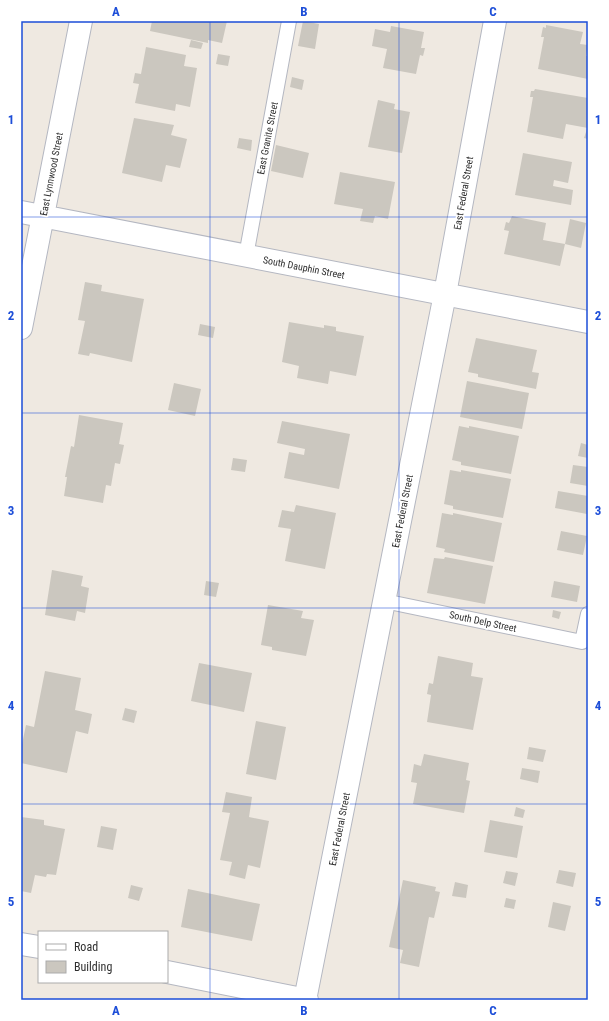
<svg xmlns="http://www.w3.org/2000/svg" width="609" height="1021" viewBox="0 0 609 1021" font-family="'Roboto Condensed',sans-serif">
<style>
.building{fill:#cbc7bf}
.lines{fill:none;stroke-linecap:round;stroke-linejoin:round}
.lane-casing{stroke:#b4b7c1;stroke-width:16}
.street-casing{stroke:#b4b7c1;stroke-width:24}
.lane{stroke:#fff;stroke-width:14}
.street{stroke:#fff;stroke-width:22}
.grid{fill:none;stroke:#1d4ed8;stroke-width:1;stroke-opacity:0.55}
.labels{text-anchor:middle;stroke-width:3.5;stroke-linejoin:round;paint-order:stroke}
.street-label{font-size:10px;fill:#2e2e2e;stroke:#fff}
.neatline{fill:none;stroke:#1d4ed8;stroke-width:1.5}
.grid-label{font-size:13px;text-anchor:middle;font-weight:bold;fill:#1d4ed8}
</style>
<rect width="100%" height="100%" fill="#efe9e1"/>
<path class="building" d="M152,21h75l-5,22 -14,-3v3l-58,-12z
M303,21l16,3 -4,25 -17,-3z
M546,25l37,7 -3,12 8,1 -2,11h2v23l-50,-10 6,-32h-3l2,-10 3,1z
M391,26l33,6 -3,16h4l-2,8 -3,-1 -4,19 -33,-6 4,-19 -15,-3 3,-17 15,3z
M191,40l12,3 -2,6 -12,-2z
M146,47l40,8 -2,11 13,2 -7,39 -14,-3 -1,7 -40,-8 4,-19 -6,-1 2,-10 6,1z
M218,54l12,2 -2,10 -12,-2z
M292,77l12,3 -2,10 -12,-3z
M535,89l53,9v30l-22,-4 -3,15 -36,-7 6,-35h-3l1,-6h3z
M378,100l17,4 -1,5 16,3 -8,41 -34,-6z
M134,118l40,7 -3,10 16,4 -7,29 -14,-3 -4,17 -40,-9z
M587,129h1v10l-4,-1z
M239,138l13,2 -1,11 -14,-3z
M276,145l33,8 -6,25 -32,-7z
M523,153l49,9 -4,21 -14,-3 -1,6 20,4 -2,15 -56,-10z
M340,172l55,10 -7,37 -13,-3 -2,7 -13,-2 3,-12 -29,-5z
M512,216l34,7 -3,17 22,4 -5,22 -56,-12 5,-23 -5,-1 2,-8 3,1z
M570,219l16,4 -5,25 -16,-4z
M85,282l17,3 -1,6 43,8 -12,63 -42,-9 -1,3 -11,-2 7,-33 -7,-1z
M289,322l35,6v-3l12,2v4l28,5 -8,40 -26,-5 -2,13 -31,-6 2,-12 -17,-4z
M200,324l15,3 -2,11 -15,-3z
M476,338l61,12 -5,22 7,1 -3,16 -58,-12v-3l-10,-2z
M467,381l62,12 -7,36 -62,-12z
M174,383l27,6 -6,27 -27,-6z
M79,415l44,8 -4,21 5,1 -4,19 -5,-1 -4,23 -5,-1 -3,18 -39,-7 3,-19h-2l6,-31 3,1z
M282,421l68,13 -11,55 -55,-11 5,-26 15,3 1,-6 -28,-6z
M459,426l10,2v-2l50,10 -8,38 -50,-9v-3l-9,-2z
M581,443l7,2v13l-10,-2z
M233,458l14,2 -2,12 -14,-2z
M573,465l15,2v19l-18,-3z
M450,470l11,2v-2l50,9 -8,39 -50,-9v-3l-9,-2z
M558,491l30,5 -1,18 -32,-6z
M296,505l40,8 -11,56 -40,-8 6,-32 -13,-2 4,-17 12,2z
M442,513l11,2v-2l49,10 -8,39 -50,-10 1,-3 -9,-2z
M561,531l26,5 -4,19 -26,-5z
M445,557l48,9 -8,38 -58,-11 7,-35 10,1z
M52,570l31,6 -2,10 8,2 -4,25 -8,-2 -2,10 -30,-6z
M206,581l13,2 -3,14 -12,-2z
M554,581l26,5 -3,16 -26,-5z
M268,605l35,6 -2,7 13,2 -8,36 -34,-6v-3l-11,-2z
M553,610l8,2 -2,7 -7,-2z
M438,656l35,7 -2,13 12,2 -10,52 -46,-8 4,-27 -4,-1 2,-11 4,1z
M199,663l53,10 -8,39 -53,-11z
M45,671l36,7 -6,32 17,4 -4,20 -12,-3 -9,42 -46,-10v-14l5,-24 8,2z
M125,708l12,3 -3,12 -12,-3z
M256,721l30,6 -10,53 -30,-6z
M529,747l17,3 -3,12 -16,-3z
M424,754l45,9 -3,17 4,1 -6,32 -51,-9 4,-21 -6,-1 3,-18 7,2z
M522,768l18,3 -2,12 -18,-4z
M226,792l26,5 -3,20 20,4 -9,47 -12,-3 -3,14 -16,-4 3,-13 -12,-2 10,-47 -8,-1z
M516,807l9,3 -2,8 -9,-2z
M21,817l23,3v5l21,4 -9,46 -9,-1 -1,3 -11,-2 -4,18 -10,-2z
M490,820l33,6 -6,32 -33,-6z
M101,826l16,3 -4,21 -16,-3z
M559,870l17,3 -3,14 -17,-4z
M506,871l12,2 -3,13 -12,-3z
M403,880l33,7 -1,4 5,1 -6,26 -5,-1 -10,50 -19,-4 3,-13 -14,-3z
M455,882l13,3 -2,13 -14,-2z
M131,885l12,3 -4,13 -11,-3z
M188,889l72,15 -8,37 -71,-14z
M506,898l10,2 -2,9 -10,-2z
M553,902l18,4 -6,25 -17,-4z"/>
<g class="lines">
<defs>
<path id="lane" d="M246,256l43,-235
M384,601l198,41 6,-28"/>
<path id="street" d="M21,212l567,110
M21,328l60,-307
M21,944l18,3
M167,972l140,28
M305,1000l140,-706 50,-273"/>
</defs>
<use href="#lane" class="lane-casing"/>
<use href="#street" class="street-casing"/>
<use href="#lane" class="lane"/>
<use href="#street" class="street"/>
</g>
<path class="grid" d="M210,21v979M399,21v979M21,217h567M21,413h567M21,608h567M21,804h567"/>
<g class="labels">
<g class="street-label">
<text transform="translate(267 138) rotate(-79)" y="4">East Granite Street</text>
<text transform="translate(51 174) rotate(-79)" y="4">East Lynnwood Street</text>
<text transform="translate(463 193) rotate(-80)" y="4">East Federal Street</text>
<text transform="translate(304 267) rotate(11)" y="4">South Dauphin Street</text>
<text transform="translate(402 511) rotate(-79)" y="4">East Federal Street</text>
<text transform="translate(483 621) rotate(12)" y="4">South Delp Street</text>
<text transform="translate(339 829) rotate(-79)" y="4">East Federal Street</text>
</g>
</g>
<rect width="609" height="1021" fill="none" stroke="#ffffff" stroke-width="44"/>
<rect x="38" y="931" width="130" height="52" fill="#ffffff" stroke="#ababab"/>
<rect x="46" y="944" width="20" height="6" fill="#ffffff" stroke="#ababab"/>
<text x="74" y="951" font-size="12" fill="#2e2e2e">Road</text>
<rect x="46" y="961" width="20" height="12" fill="#cbc7bf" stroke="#ababab"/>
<text x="74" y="971" font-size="12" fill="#2e2e2e">Building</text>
<rect x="22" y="22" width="565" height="977" class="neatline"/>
<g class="grid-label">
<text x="116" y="16">A</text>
<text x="304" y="16">B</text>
<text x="493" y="16">C</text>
<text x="11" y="124">1</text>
<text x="598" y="124">1</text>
<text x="11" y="320">2</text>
<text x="598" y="320">2</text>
<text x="11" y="515">3</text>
<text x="598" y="515">3</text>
<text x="11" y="710">4</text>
<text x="598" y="710">4</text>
<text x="11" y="906">5</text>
<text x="598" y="906">5</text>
<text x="116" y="1015">A</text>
<text x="304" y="1015">B</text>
<text x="493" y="1015">C</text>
</g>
</svg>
